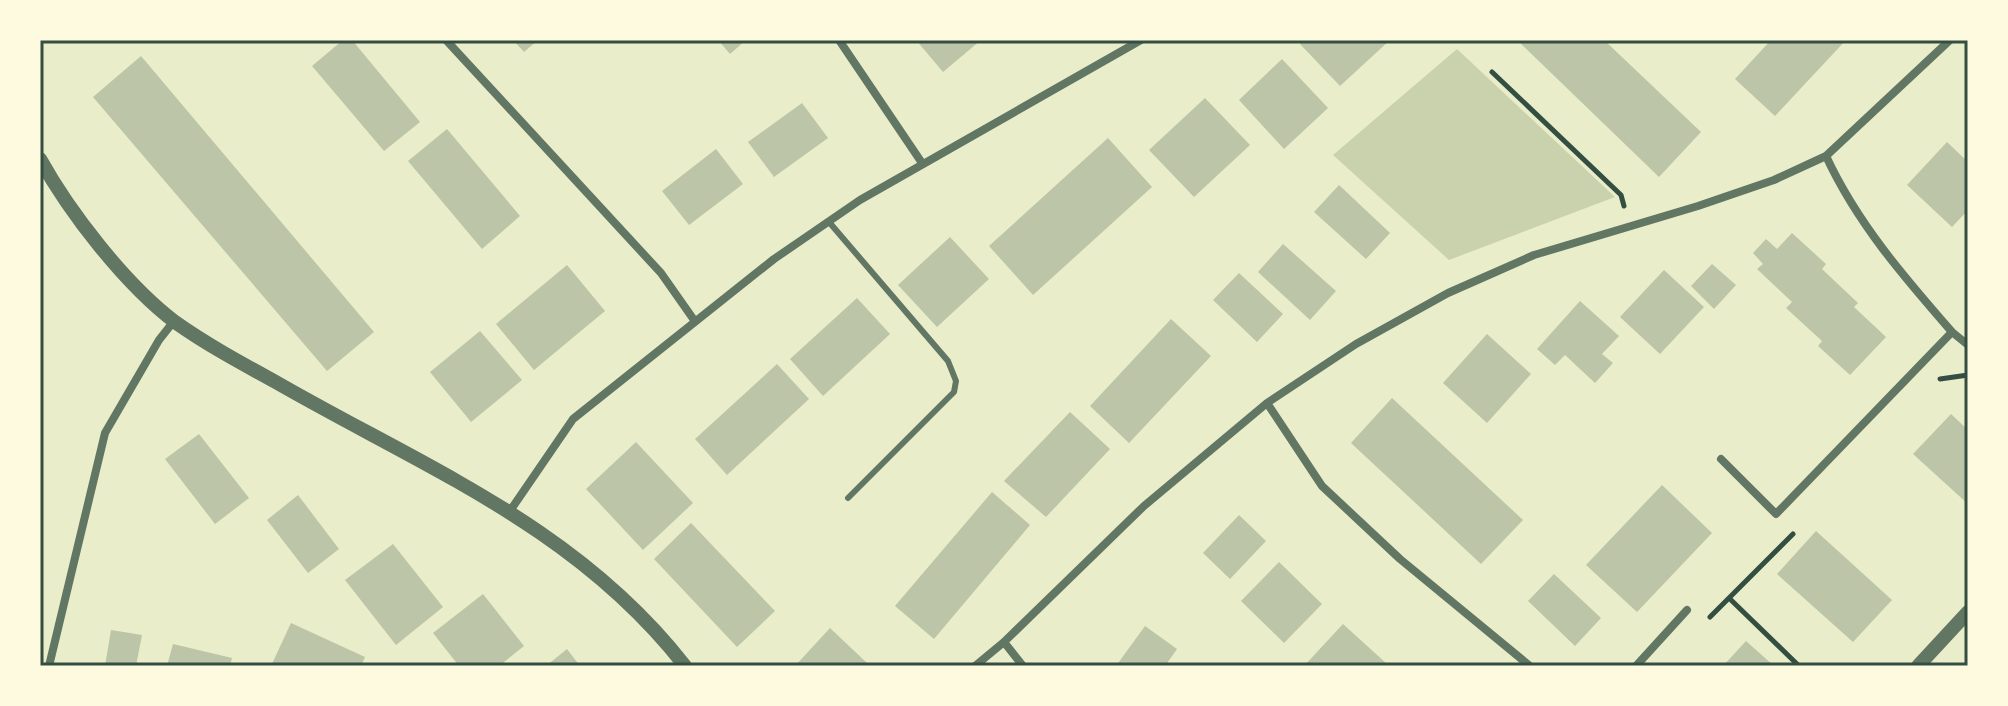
<svg xmlns="http://www.w3.org/2000/svg" width="2008" height="706" viewBox="0 0 2008 706" font-family="Mulish,sans-serif">
<style>
.green{fill:#cad2ad}
.building{fill:#bcc5a7}
.lines{fill:none;stroke-linecap:round;stroke-linejoin:round}
.path{stroke:#344e41;stroke-width:5}
.service{stroke:#617663;stroke-width:6}
.minor{stroke:#617663;stroke-width:8}
.tertiary{stroke:#617663;stroke-width:14}
.neatline{fill:none;stroke:#344e41;stroke-width:3}
</style>
<rect width="100%" height="100%" fill="#e9edc9"/>
<path class="green" d="M1457,49l158,148 -166,63 -116,-105z"/>
<path class="building" d="M343,40h9l68,82 -36,29 -72,-85z
M513,40h25l-14,12z
M718,40h28l-16,14z
M916,40h65l-38,32z
M1304,40h86l-50,46 -40,-42z
M1517,40h87l97,92 -42,45z
M1771,40h75l-71,76 -40,-37z
M141,56l233,276 -47,39 -234,-274z
M1282,59l46,49 -44,41 -45,-49z
M1205,98l45,47 -56,52 -45,-47z
M802,103l26,35 -54,39 -26,-35z
M447,129l73,87 -38,33 -74,-88z
M1108,138l44,49 -119,108 -44,-49z
M1947,142l21,20v48l-16,17 -45,-42z
M716,149l27,35 -54,41 -27,-34z
M1339,185l51,48 -24,26 -52,-47z
M1792,233l34,31 -4,5 36,34 -4,4 32,30 -36,38 -32,-29 4,-5 -36,-33 6,-6 -35,-33 6,-5 -10,-11 13,-14 11,10z
M950,237l39,42 -52,48 -39,-42z
M1283,244l53,47 -26,29 -52,-48z
M1712,264l24,21 -22,24 -23,-23z
M567,265l38,46 -71,59 -38,-46z
M1664,270l40,37 -44,47 -40,-37z
M1239,273l44,41 -26,28 -44,-42z
M857,298l33,36 -67,62 -33,-37z
M1580,301l39,35 -17,18 11,9 -18,20 -30,-28 -10,10 -18,-16z
M1171,319l40,37 -82,87 -39,-37z
M480,331l42,49 -51,42 -41,-50z
M1487,334l44,40 -44,49 -44,-40z
M777,364l32,35 -82,76 -32,-36z
M1392,398l131,122 -42,44 -130,-121z
M1070,412l40,37 -64,68 -42,-36z
M1951,414l17,16v74l-55,-50z
M199,434l50,64 -34,26 -50,-65z
M636,442l57,61 -50,47 -57,-61z
M1662,485l50,48 -75,79 -51,-47z
M992,492l38,33 -96,114 -39,-33z
M298,495l41,54 -31,24 -41,-53z
M1239,515l27,26 -36,38 -27,-26z
M691,523l84,88 -38,36 -83,-88z
M1816,531l76,69 -39,42 -76,-68z
M393,544l50,63 -47,38 -51,-65z
M1279,562l43,42 -38,39 -43,-42z
M1554,574l47,44 -26,28 -47,-45z
M483,594l41,52 -25,20h-40l-26,-33z
M291,623l74,34 -4,9h-90z
M1343,624l44,40 -2,2h-81z
M1145,626l32,23 -12,17h-49z
M830,628l37,35 -2,3h-70z
M111,630l31,5 -6,31h-31z
M1746,641l28,25h-51z
M173,644l59,14 -2,8h-63z
M567,649l13,17h-34z"/>
<g class="lines">
<path class="path" d="M1492,72l129,123 3,11
M1940,379l28,-4
M1730,599l69,67
M1710,617l83,-83"/>
<path class="service" d="M829,222l119,139 8,20 -2,11 -106,106"/>
<path class="minor" d="M446,40l215,233 33,47
M839,40l83,123
M1952,332l16,13
M1267,403l55,83 78,73 130,107
M1721,459l55,55 176,-182c-48,-55 -95,-109 -126,-176
M510,511l63,-92 201,-160 86,-59 281,-160
M1004,642l19,24
M49,666l56,-233 54,-93 15,-19
M975,666l29,-24 140,-136 123,-103 89,-59 92,-51 86,-38 164,-49 76,-26 52,-24 124,-116
M1636,666l51,-56"/>
<path class="tertiary" d="M40,159c30,54 85,125 135,163 31,22 66,41 99,59 149,86 302,145 411,285
M1918,666l50,-54"/>
</g>
<rect width="2008" height="706" fill="none" stroke="#fefae0" stroke-width="84"/>
<rect x="42" y="42" width="1924" height="622" class="neatline"/>
</svg>
